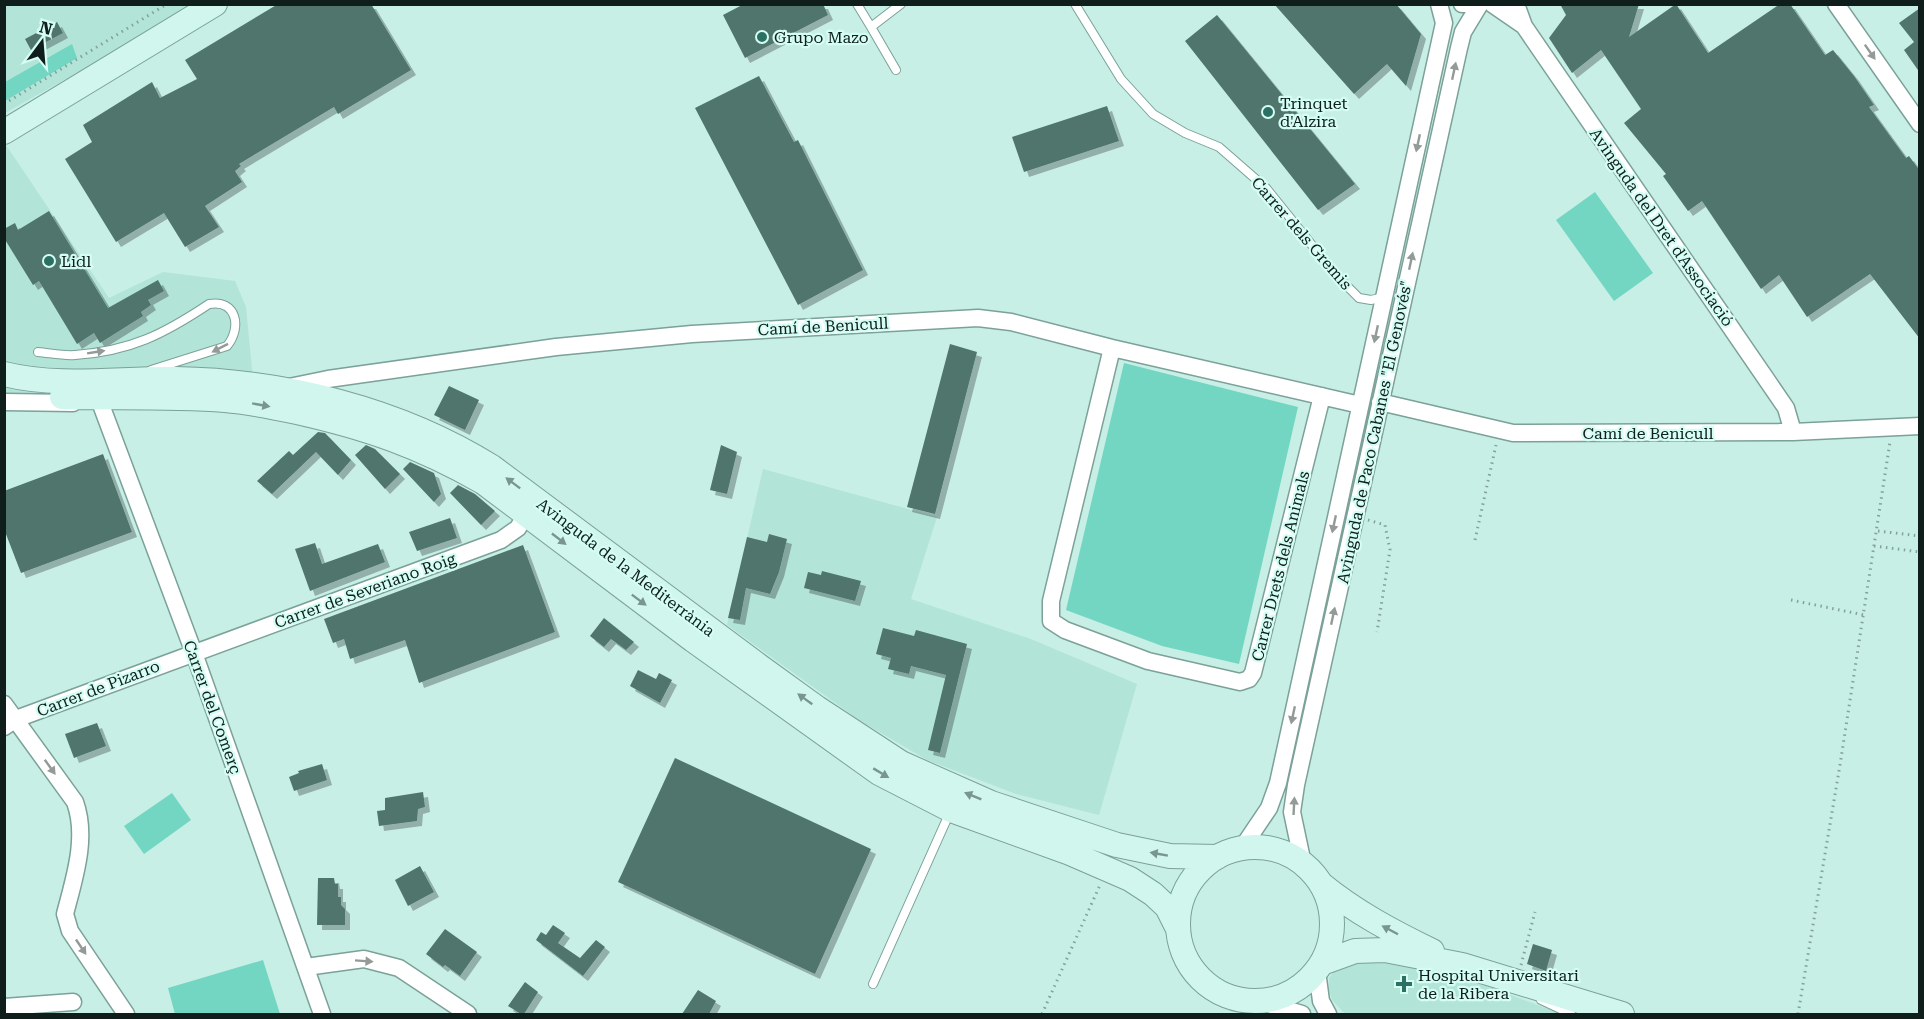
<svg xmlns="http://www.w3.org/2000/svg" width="1924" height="1019" viewBox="0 0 1924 1019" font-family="'Roboto Serif',serif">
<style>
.built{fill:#b3e4d8}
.green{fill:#72d6c2}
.building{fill:#50756c;filter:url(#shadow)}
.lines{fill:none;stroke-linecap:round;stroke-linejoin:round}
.lane-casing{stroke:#7ba198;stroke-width:10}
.street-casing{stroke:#7ba198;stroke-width:19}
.secondary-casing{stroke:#7ba198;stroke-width:26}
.path{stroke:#83a29b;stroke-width:3;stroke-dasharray:1.5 4.5;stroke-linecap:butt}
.lane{stroke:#fff;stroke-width:8}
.street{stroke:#fff;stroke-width:16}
.secondary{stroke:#d0f6ee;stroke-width:24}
.oneway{fill:#939a98}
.oneway2{fill:#79958f}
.poi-dot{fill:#2c7064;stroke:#d4fdf3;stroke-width:2}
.labels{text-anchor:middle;stroke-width:4.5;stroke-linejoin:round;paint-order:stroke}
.poi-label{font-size:16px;fill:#0f1e1b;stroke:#d4fdf3;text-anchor:start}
.street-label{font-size:16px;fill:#0f1e1b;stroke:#d4fdf3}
</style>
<defs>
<filter id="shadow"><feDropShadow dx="5" dy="5" stdDeviation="0" flood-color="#0004"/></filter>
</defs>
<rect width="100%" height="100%" fill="#c7efe6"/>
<path class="built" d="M5,5h193l-193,108z
M4,142l105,156 54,-26 72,9 11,26 8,83 -242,6 -7,-4z
M763,469l174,48 -26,82 120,40 106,45 -38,131 -83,-21 -89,-34 -68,-40 -132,-95z
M1368,959l78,12 116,43h-217l-13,-14 -3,-10v-12l6,-8z"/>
<path class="green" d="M72,44l5,14 -72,43v-19z
M1595,192l58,81 -39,28 -58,-81z
M1124,363l174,44 -59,257 -77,-18 -96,-36z
M172,793l19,27 -47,34 -20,-28z
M263,960l17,54h-105l-7,-26z"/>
<path class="building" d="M278,4h93l40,66 -73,44 -4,-7 -95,57 2,2 -6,5 7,11 -37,24 14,21 -34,20 -21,-34 -48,29 -51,-83 27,-17 -9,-17 69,-43 8,16 37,-19 -12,-19z
M744,4h79l5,11 -83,43 -22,-43z
M1274,4h122l25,30 -15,52 -19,-22 -33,30z
M1560,4h79l-10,33 47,-33 32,49 72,-49h10l35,51 8,-5 21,26 20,29 -5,2 37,51 3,-2 11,15v168l-50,-65 -63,43 -28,-42 -18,14 -59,-88 -14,10 -25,-35 3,-2 -42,-51 17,-14 -40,-59 -29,23 -23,-35 17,-23z
M1920,8v65l-16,-23 10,-8 -15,-19z
M1217,15l138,169 -37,26 -133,-169z
M57,22l6,11 -32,17 -6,-11z
M759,76l35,66 4,-2 65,130 -65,35 -103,-197z
M1107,106l12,35 -95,31 -12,-35z
M49,211l59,97 50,-28 6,11 -16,9 3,5 -10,7 2,4 -43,27 -6,-10 -17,11 -38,-63 -6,4 -29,-47v-9l11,-6 3,7z
M950,344l27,8 -42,162 -28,-7z
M449,386l30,14 -14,30 -31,-15z
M318,432l7,1 26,27 -13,15 -22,-23 -44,42 -15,-13 32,-30 4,4z
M366,445l9,4 25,25 -15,15 -30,-34z
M721,445l16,7 -10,42 -17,-4z
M103,454l29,78 -111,41 -17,-44v-38z
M410,462l24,11 7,21 -7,8 -31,-33z
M458,485l17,9 20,17 -14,14 -31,-32z
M450,518l7,20 -40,13 -8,-19z
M769,534l18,5 -8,33 -9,22 -24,-6 -6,32 -12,-2 19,-81 20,5z
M315,543l7,21 56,-20 7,18 -75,29 -15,-42z
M523,545l32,87 -136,51 -14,-43 -55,19 -6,-20 -11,4 -9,-24z
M822,571l39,10 -6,20 -51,-13 4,-16 13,3z
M604,618l30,24 -8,8 -15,-11 -7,8 -14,-11z
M883,628l31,8 2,-6 51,14 -27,109 -12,-3 18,-75 -35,-9 -2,8 -21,-5 3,-11 -15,-4z
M638,670l18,9 3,-6 13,7 -12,23 -30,-17z
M97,723l9,23 -32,12 -9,-24z
M675,758l196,91 -56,125 -197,-92z
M322,764l5,16 -33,11 -5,-14 10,-4 -1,-2z
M423,792l2,15 -7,2 -1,12 -38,5 -2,-15 8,-1v-12z
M420,866l14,26 -26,14 -13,-26z
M318,878h16l1,6h3v13h3v8l4,4v16h-28z
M553,925l12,8 -7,10 22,15 16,-18 9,7 -22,29 -47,-36 5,-8 5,3z
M445,929l32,23 -17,24 -15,-11 -2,2 -17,-13z
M1533,944l19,6 -6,21 -19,-7z
M525,982l13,10 -14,22h-3l-13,-8z
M698,990l18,11 -7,13h-27z"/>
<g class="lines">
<defs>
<path id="lane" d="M857,4l14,23 30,-23
M1075,4l46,75 32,35 32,19 34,14 47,41 70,87 23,23 12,2 13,-3
M871,27l25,43
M38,352c12,1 25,4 37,3 56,-4 89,-21 134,-51 28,-5 33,24 18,42l-76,24
M873,984l77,-172
M1541,1000l30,14"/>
<path id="street" d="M1462,4h3
M1492,4l32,22
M1516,4l8,22 262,382 7,24
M1836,4l84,120
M1112,348l-61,253v20l14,9 83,31 92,21 9,-3 4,-6 69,-277
M289,387l39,-8 228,-32 136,-13 286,-16 33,4 101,26 248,57
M4,402l69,1
M100,402l94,251 128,361
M1380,402l133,31 280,-1 127,-6
M4,704l71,98c13,36 -1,77 -10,112l5,17 56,83
M4,727l12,-8 485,-179 17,-12 8,-14
M1242,848l27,-40 9,-25 166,-760 -5,-19
M1303,864l-11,-52 4,-27 163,-737 4,-16 17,-28
M306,967l58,-8 35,9 69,46
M1317,971l4,30 7,13
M1258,1001l44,13
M4,1007l69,-5"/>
<path id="secondary" d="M4,132l211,-128
M4,374c57,14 115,4 172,5 109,2 223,30 316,88l267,199 58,42 84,55 90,40 126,42 53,11 47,1
M62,397c54,1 109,-1 163,3 24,2 48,7 72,12 71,16 123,34 186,70l210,158 186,133 72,37 119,43 60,26 23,15 14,13 10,20
M1178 924a77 77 0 1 1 154 0a77 77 0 1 1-154 0Z
M1321,884c34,28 72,48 111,67
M1322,963l33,-12 30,-1 77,15 160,49"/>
</defs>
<use href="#lane" class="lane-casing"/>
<use href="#street" class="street-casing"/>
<use href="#secondary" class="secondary-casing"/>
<path class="path" d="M4,104l163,-100
M1368,520l17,5 5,25 -13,82
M1878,531l42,5
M1475,540l21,-95
M1874,546l46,6
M1791,600l73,15
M1521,965l14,-53
M1042,1014l58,-129
M1798,1014l42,-249 50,-323"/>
<use href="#lane" class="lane"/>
<use href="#street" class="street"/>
<use href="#secondary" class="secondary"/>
</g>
<defs><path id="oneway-solid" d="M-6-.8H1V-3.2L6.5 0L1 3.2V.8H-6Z" transform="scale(1.5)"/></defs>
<g class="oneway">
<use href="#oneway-solid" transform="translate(1870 52) rotate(55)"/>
<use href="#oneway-solid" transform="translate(1454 71) rotate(-78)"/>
<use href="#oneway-solid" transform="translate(1418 143) rotate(102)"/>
<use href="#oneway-solid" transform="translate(1411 261) rotate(-78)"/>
<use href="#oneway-solid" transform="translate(1376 334) rotate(102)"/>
<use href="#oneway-solid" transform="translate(220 348) rotate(153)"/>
<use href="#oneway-solid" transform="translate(96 352) rotate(-9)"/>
<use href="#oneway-solid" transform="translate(1334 524) rotate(102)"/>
<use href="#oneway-solid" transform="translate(1333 616) rotate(-78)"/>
<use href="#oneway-solid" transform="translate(1293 715) rotate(102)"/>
<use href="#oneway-solid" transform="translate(50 767) rotate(54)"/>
<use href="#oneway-solid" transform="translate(1294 806) rotate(-87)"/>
<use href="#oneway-solid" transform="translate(81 947) rotate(56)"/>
<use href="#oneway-solid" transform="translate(364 961) rotate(4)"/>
</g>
<g class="oneway2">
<use href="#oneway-solid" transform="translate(261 405) rotate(10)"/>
<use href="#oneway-solid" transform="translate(513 483) rotate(-143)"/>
<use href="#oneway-solid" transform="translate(559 539) rotate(38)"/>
<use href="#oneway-solid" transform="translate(639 600) rotate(37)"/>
<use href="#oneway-solid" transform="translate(805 699) rotate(-144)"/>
<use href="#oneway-solid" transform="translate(881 773) rotate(31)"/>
<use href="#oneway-solid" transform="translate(973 796) rotate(-158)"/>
<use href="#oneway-solid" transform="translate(1159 854) rotate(-170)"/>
<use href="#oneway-solid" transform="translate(1390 930) rotate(-152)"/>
</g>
<g class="poi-dot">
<circle cx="762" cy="37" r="6"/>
<circle cx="1268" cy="112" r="6"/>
<circle cx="49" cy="261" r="6"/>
<path d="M1401 975h6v6h6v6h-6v6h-6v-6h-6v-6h6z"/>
</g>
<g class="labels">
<g class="poi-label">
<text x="774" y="43">Grupo Mazo</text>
<text x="1280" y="109">Trinquet<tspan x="1280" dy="18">d'Alzira</tspan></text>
<text x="61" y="267">Lidl</text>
<text x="1418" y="981">Hospital Universitari<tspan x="1418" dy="18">de la Ribera</tspan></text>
</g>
<g class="street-label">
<text transform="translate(1662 227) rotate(55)" y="6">Avinguda del Dret d'Associació</text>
<text transform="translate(1302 233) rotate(49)" y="6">Carrer dels Gremis</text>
<text transform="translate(823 326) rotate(-3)" y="6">Camí de Benicull</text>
<text transform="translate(1374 432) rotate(-78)" y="6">Avinguda de Paco Cabanes "El Genovés"</text>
<text x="1648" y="439">Camí de Benicull</text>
<text transform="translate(1280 566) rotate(-76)" y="6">Carrer Drets dels Animals</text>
<text transform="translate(626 567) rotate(37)" y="6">Avinguda de la Mediterrània</text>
<text transform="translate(365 590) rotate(-20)" y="6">Carrer de Severiano Roig</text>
<text transform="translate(98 688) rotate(-21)" y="6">Carrer de Pizarro</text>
<text transform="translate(213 707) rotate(70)" y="6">Carrer del Comerç</text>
</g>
</g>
<rect width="1924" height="1019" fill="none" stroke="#0f1e1b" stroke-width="12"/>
<g transform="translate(42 42) rotate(16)" stroke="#d4fdf3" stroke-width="4.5" paint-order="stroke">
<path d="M0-4.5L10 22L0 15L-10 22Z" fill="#0f1e1b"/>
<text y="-9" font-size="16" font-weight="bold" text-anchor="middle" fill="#0f1e1b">N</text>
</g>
</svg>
